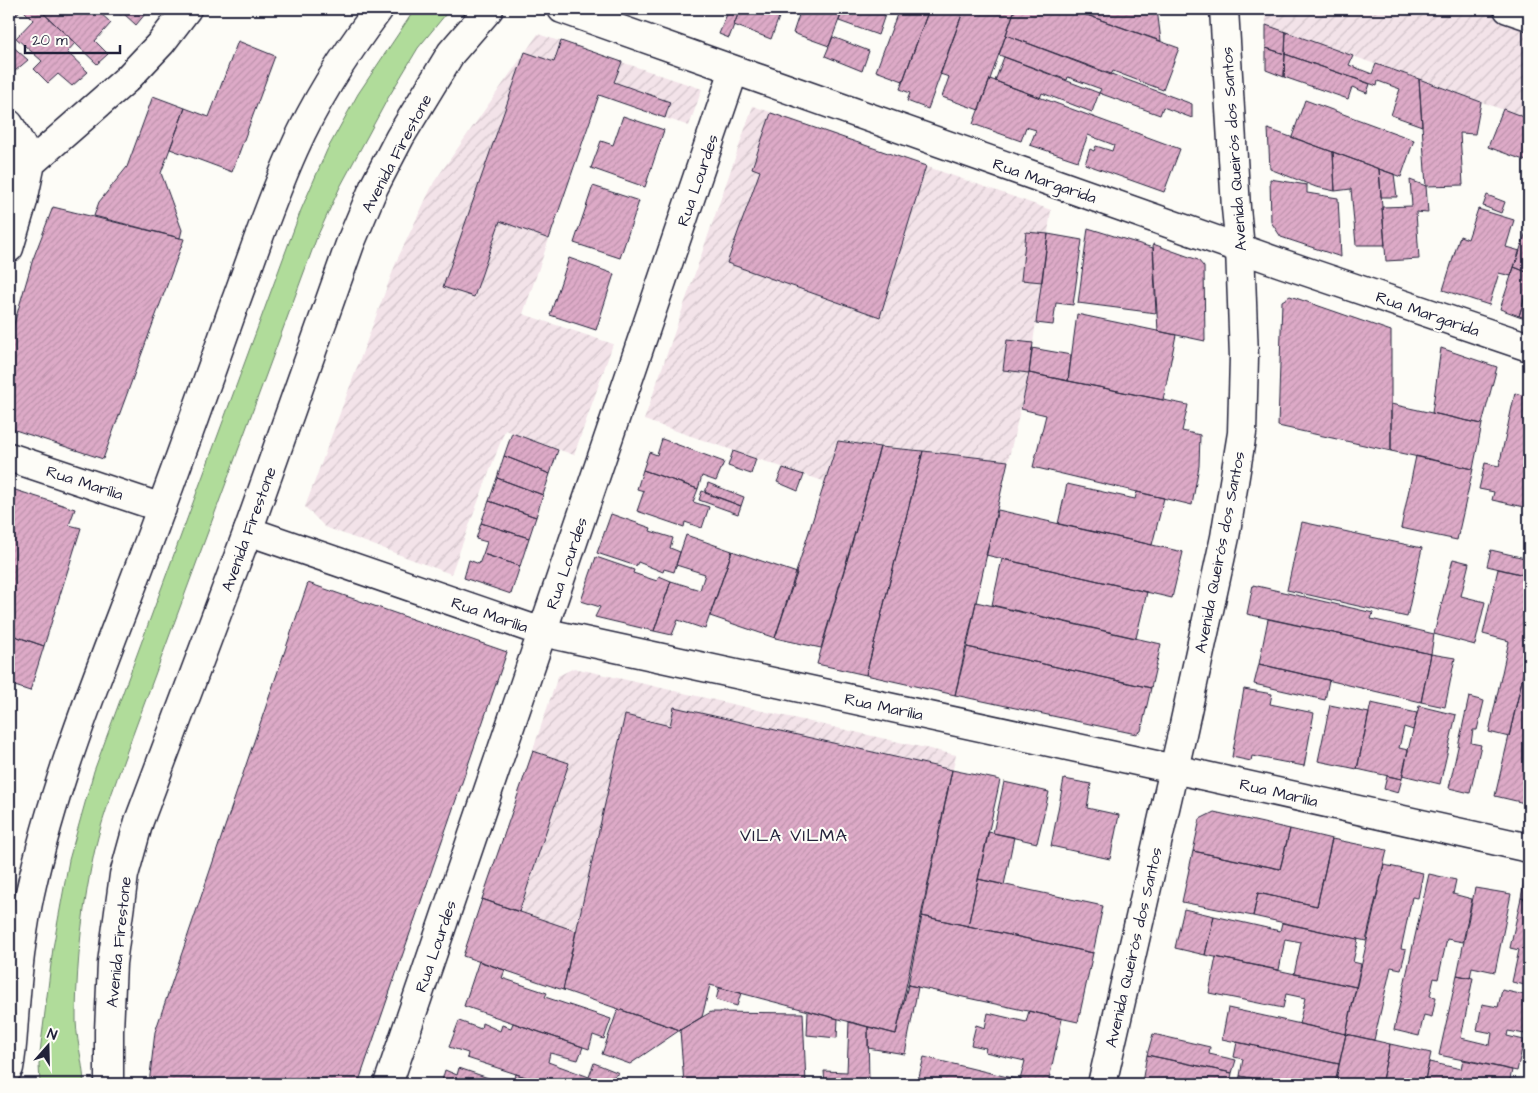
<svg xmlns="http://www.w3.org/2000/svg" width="1538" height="1093" viewBox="0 0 1538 1093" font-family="'Architects Daughter',sans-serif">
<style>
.industrial{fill:url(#industrial-furrows)}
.grass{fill:#b0dc9a;stroke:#697f6a}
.building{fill:url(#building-hatch);stroke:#22223b}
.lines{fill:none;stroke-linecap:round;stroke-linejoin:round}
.minor-casing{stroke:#22223b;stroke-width:31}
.major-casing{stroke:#22223b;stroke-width:31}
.minor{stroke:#fdfcf7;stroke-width:28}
.major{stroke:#fdfcf7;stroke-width:28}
.labels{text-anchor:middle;stroke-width:4.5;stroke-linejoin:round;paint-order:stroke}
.street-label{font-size:16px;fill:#22223b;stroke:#fdfcf7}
.neighbourhood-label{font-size:18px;letter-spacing:1px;fill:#22223b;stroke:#fdfcf7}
</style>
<defs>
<pattern id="industrial-furrows" width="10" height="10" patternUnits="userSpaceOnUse" patternTransform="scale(1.25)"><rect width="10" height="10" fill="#f3e3e9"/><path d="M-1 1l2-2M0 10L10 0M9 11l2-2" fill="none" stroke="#d0c2c9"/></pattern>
<pattern id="building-hatch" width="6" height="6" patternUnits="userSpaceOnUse" patternTransform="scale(1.25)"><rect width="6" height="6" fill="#ddaac7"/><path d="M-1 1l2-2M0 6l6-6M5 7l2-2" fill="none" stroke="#bd92ac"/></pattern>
</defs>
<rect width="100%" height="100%" fill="#fdfcf7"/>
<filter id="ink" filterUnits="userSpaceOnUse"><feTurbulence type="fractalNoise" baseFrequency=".02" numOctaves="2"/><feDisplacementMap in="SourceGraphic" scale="10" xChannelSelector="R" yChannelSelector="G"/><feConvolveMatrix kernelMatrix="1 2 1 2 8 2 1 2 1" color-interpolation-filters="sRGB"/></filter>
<g filter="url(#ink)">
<path class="industrial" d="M1265,9h264v110l-263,-94z
M538,34l164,55 -13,37 -90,-31 -76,219 90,30 -39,111 -69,-25 -54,144 -126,-47 -20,-20 92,-247 37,-78z
M753,106l298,104 -22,163 -21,88 -169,-20 -13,41 -182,-62z
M574,668l382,87 -60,279 -185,-49 -9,32 -22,13 -217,-74 95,-280z"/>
<path class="grass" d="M415,9h35l-32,39 -30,50 -48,89 -23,50 -185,500c-13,37 -28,74 -37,112 -12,53 -18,109 -19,163 -1,25 7,48 8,72h-44l-1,-19 2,-21 12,-96 16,-88 25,-89 207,-561 26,-60 31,-56z"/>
<path class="building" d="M9,9h30l36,34 -8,9 21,20 -16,14 -14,-12 -10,9 -14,-14 8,-8 -26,-23 17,-18 -11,-11 -11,10 -2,-2z
M39,9h57l15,14 -16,18 13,13 -11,10z
M114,9h27l5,4 -10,12 -13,-12 -2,2z
M729,9h11l-11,29 -10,-4z
M740,9h42l-11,30 -37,-14z
M801,9h42l-14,37 -36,-13z
M843,9h44l-9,26 -39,-14z
M899,9h30l-26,72 -27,-10z
M929,9h35l-36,100 -21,-8 3,-8 -10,-4z
M964,9h51l-36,101 -37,-13 7,-20 -9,-3z
M1015,9h55l109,39 -16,42 -50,-19 -2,4 -105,-40z
M1070,9h87l4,32z
M1266,25l20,7 -1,22 -19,-6z
M1286,32l67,24 -4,9 23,9 4,-10 43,15 3,47 -31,-11 9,-26 -22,-8 -1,5 -92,-32z
M1006,35l186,69v14l-29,-11 -3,8 -61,-22 2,-4 -33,-12 -1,3 -68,-25z
M833,37l36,14 -7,20 -37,-15z
M238,41l37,15 -43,116 -62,-23 15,-41 24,9z
M561,41l61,21 -8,20 56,20 -5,16 -66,-23 -50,144 -49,-18 -26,76 -31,-10 82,-235 29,10z
M9,43l19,17 -19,16z
M1266,48l19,6 -1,23 -18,-7z
M1285,54l85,30 -3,9 -15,-6 -4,12 -64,-22z
M1004,57l95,36 -7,19 -50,-19 -2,5 -45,-17z
M990,79l190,70 -16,43 -79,-28 5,-15 4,2 2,-5 16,5 2,-6 -26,-10 -10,26 -48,-16 6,-15 -10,-3 -5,14 -48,-17z
M1419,79l62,23 -6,32 -15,-1 3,52 -37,1z
M153,96l32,12 -24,65 21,57 -2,8 -86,-22 5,-14 28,-35z
M1305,100l109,40 -13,37 -109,-40z
M1503,109l26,10v43l-41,-15z
M771,113l155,53 -46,151 -153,-54 33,-92 -8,-3z
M623,116l41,14 -19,57 -54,-19 10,-27 12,4z
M1268,129l65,23 2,39 -19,-4 -46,-18z
M1333,152l46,17 6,76h-29l-5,-56 -16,2z
M1379,169l15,5 3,23h-16z
M1270,179l37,6v8l31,5 3,59 -60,-20 -10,-15z
M1410,180l16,6 2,27 -12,-1 3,47 -33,2 -4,-54 30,-1z
M593,186l46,15 -19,57 -46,-15z
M1487,195l18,7 -4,11 -18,-7z
M53,207l131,32 -81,220 -94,-31v-87l24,-82z
M1478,209l36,11 -8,27 14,4 -9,25 -12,-3 -10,32 -46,-15 17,-54 8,3z
M1529,223v50l-15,-6z
M1088,228l65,20 3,65 -78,-10z
M1026,232l22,2 -6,48 -21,-2z
M1048,234l34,6 -9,65 -17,-2 -3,22 -17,-2z
M1153,244l45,16 6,7 1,74 -47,-10z
M569,258l45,16 -18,56 -46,-15z
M1514,267l15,6v12l-10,31 -19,-7z
M1529,285v34l-10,-3z
M1290,296l101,35v120l-113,-25 4,-125z
M1077,314l99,21 -13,65 -95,-19z
M1007,340l26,3 -4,30 -26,-3z
M1032,348l39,7 -3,26 -39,-8z
M1441,348l56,19 -15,57 -50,-11z
M1029,373l159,32 -6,26 18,4 -1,31 -7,39 -159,-38 13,-52 -25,-6z
M1515,393l14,4v111l-37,-8 2,-8 -15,-3 6,-26 14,3z
M1391,404l91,20 -9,45 -82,-18z
M512,433l46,17 -8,24 -46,-18z
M662,439l62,23 -8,19 -14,-5 -4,13 -55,-19 6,-18 8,3z
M838,441l42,6 -59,201 -46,-10z
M880,447l43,4 -57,224 -49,-11z
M733,451l23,8 -5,15 -23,-8z
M923,451l85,10 -53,234 -89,-20z
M504,456l46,18 -7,21 -46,-17z
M1416,456l57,13 -16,71 -56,-12z
M783,468l21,7 -6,16 -21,-9z
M643,470l55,19 -5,13 16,5 -7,21 -17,-6 -1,5 -47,-16 7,-20 -7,-2z
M497,478l46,17 -7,22 -47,-16z
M708,483l36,14 -3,9 -36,-13z
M1067,484l68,15 2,-7 27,6 -12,47 -94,-21z
M9,488l66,21 -6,16 12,3 -37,118 -35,-12z
M702,491l39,15 -3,8 -39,-14z
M489,501l47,16 -7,21 -48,-15z
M998,510l185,42 -11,46 -186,-43z
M611,514l40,14 -1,3 23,7 -3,10 10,4 -6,20 -10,-3 -1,3 -25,-10 -2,4 -39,-13z
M1302,522l120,26 -15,69 -120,-27z
M481,523l48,15 -9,28 -37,-12 4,-12 -11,-3z
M686,535l46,16 -27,78 -27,-9 -6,15 -18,-4 17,-50 29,9 5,-16 -29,-9z
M1491,550l38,9v17l-42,-10z
M732,551l65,22 -22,65 -65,-22z
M483,554l37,12 -9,28 -47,-16 5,-18 10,4z
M596,557l38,13 -1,3 24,8 2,-5 12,5 -17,50 -59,-14 5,-10 -19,-6z
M1002,559l145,33 -11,46 -144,-33z
M1453,559l16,4 -8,33 24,6 -10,43 -41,-11z
M1498,569l31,7v74l-20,87 -20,-5 20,-91 -26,-7z
M308,583l199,69 -149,432h-209l6,-52z
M1253,585l120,28 -2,6 63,15 -3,20 -184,-40z
M976,602l185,42 -10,44 -184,-41z
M1268,619l163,35 -10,48 -162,-38z
M9,634l35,12 -14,45 -21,-7z
M967,647l184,41 -10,43 -5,3 -181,-39z
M1529,650v154l-34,-8z
M1431,654l24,4 -10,49 -24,-5z
M1259,664l70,16 -4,20 -71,-16z
M1244,689l28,5 -2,10 44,9 -10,53 -52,-10 -1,5 -19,-4z
M1469,697l15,4 -7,29h-4l-2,13 10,2 -11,48 -21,-5z
M1371,703l46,10 -4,17 -9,-3 -5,21 9,2 -6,29 -45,-10z
M1330,705l39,8 -12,56 -39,-8z
M1419,706l37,9 -16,69 -38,-9z
M674,707l278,63 -56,264 -186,-49 -8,32 -22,13 -117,-40 62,-275 45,11z
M533,751l36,12 -50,149 -37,-13z
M952,770l48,10 -32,146 -46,-10z
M1387,776l15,3 -4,14 -14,-4z
M1064,779l27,5 -4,24 32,7 -9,44 -59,-13z
M1004,782l45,10 -12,51 -44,-10z
M1214,812l76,17 -10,40 -87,-18 7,-32z
M1290,829l42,10 -15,67 -59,-13 -5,23 -71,-14 11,-51 87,18z
M988,832l26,5 -10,48 -26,-6z
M1332,839l55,11 -21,91 -113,-25 5,-23 59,13z
M1384,865l39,8 -5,25 -6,-1 -11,52 5,1 -5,19 -10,-2 -17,73 -28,-6z
M1429,874l27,6 -3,14 19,5 -9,43 -16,-3 -9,40 -4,-1 -4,18 6,1 -4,20 -8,-2 -5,21 -25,-6z
M978,879l125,27 -10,47 -125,-27z
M1524,882l5,1v17l-8,-2z
M1475,888l36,6 -16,78 -23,-5 -2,11 -13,-3z
M1521,898l8,2v86l-17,-4 7,-32 -9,-2z
M482,899l94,32 -13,59 -100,-34z
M1184,909l30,7 -9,39 -30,-7z
M922,916l171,37 -15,69 -170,-37z
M1214,916l66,15 2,-8 76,16 -5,23 8,2 -5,23 -62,-13 7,-32 -16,-3 -6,31 -74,-15z
M1216,957l140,30 -10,47 -47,-10 6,-26 -19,-4 -3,14 -74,-15z
M479,961l26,9 -3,8 45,15 -2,4 66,22 -7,20 -11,-4 -4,14 -125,-43z
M1457,975l16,3 -12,60 29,7 2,-12 -15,-3 5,-26 16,3 4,-17 27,6v16l-4,22 -17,-3 -1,5 17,4 -7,31 -78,-16z
M908,985l10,2 -13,67 -37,-6v-21l28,7z
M719,988l22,5 -4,13 -21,-6z
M1228,1008l118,26 -7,30 -117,-25z
M618,1009l62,21 -50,34 -28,-10z
M808,1011l30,8 -1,19 -30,-3z
M1029,1011l33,8 -14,65 -28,-4 5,-19 -40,-9 1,-4 -15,-3 5,-20 9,3 3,-15 38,9z
M711,1012l92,1 3,71h-122l-4,-54z
M1529,1012v23l-4,-1z
M459,1021l22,8 1,-6 18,8 2,-6 9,3 2,-5 70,24 -5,13 -28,-7 -2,9 41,15 5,-14 25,10 -18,11h-54l-80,-26 1,-5 -19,-6z
M849,1022l19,5 1,57h-44l-1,-13 23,1z
M1153,1034l57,13 -1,7 27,6 -4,13 -85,-18z
M1346,1034l44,10 -9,40h-46z
M1237,1042l102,22 -4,19 -9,-1 -1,2h-11l-27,-6 -2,6h-4l-41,-8 3,-17 -9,-2z
M1390,1044l41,9 -7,31h-43z
M1147,1055l85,18 -2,11h-71l-17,-2z
M924,1057l96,23 21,4h-124z
M1463,1059l49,11 -3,14h-85l5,-22 32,7z
M459,1068l47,16h-65l4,-14 12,5z
M516,1074l31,10h-36z
M1240,1076l41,8h-43z"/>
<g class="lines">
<defs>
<path id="minor" d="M562,9l719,254 248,84
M1508,9l21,7
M9,124l5,8 17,31 -8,38 -14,47
M9,179l22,-16 96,-84 34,-36 26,-34
M9,457l153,51
M248,531l294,101 632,137 355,79
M388,1084l346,-1014"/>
<path id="major" d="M9,1068c4,-21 4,-42 6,-62 3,-38 7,-76 15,-113 29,-133 86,-259 132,-387 25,-67 49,-135 73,-203 19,-51 36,-103 59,-154 22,-50 52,-96 85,-140
M109,1084v-53l3,-68 12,-88 15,-54 109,-290 102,-287 24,-57 26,-50 51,-84 38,-44
M1102,1084l80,-350 43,-197 17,-104 2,-76 -4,-109 -4,-40 -12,-199"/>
</defs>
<use href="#minor" class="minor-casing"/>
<use href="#major" class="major-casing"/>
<use href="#minor" class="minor"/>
<use href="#major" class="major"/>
</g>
</g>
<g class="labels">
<g class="street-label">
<text transform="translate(1233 149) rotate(-94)" y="6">Avenida Queirós dos Santos</text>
<text transform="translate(396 153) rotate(-62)" y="6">Avenida Firestone</text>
<text transform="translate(697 180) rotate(-71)" y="6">Rua Lourdes</text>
<text transform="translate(1045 180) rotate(19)" y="6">Rua Margarida</text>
<text transform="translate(1428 313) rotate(19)" y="6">Rua Margarida</text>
<text transform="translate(85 482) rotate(18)" y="6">Rua Marília</text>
<text transform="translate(248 529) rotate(-70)" y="6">Avenida Firestone</text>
<text transform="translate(1219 552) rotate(-79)" y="6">Avenida Queirós dos Santos</text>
<text transform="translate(566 563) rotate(-71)" y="6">Rua Lourdes</text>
<text transform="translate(490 614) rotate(19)" y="6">Rua Marília</text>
<text transform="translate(884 706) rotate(12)" y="6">Rua Marília</text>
<text transform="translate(1279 792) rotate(13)" y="6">Rua Marília</text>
<text transform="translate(118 942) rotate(-84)" y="6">Avenida Firestone</text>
<text transform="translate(435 946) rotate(-71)" y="6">Rua Lourdes</text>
<text transform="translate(1133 947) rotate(-77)" y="6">Avenida Queirós dos Santos</text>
</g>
<g class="neighbourhood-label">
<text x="794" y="841">VILA VILMA</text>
</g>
</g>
<rect width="1538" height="1093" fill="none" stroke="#fdfcf7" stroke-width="30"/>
<rect x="15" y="15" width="1508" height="1063" fill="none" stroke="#22223b" stroke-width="2" filter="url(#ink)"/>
<g transform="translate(48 1046) rotate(20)" stroke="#fdfcf7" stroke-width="4" paint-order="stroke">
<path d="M0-4L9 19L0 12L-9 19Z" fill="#22223b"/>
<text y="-8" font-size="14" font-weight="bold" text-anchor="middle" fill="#22223b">N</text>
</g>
<path d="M25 45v8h95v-8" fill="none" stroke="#22223b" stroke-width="2.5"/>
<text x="32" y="45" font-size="15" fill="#22223b" stroke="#fdfcf7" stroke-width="4" paint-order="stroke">20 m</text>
</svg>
